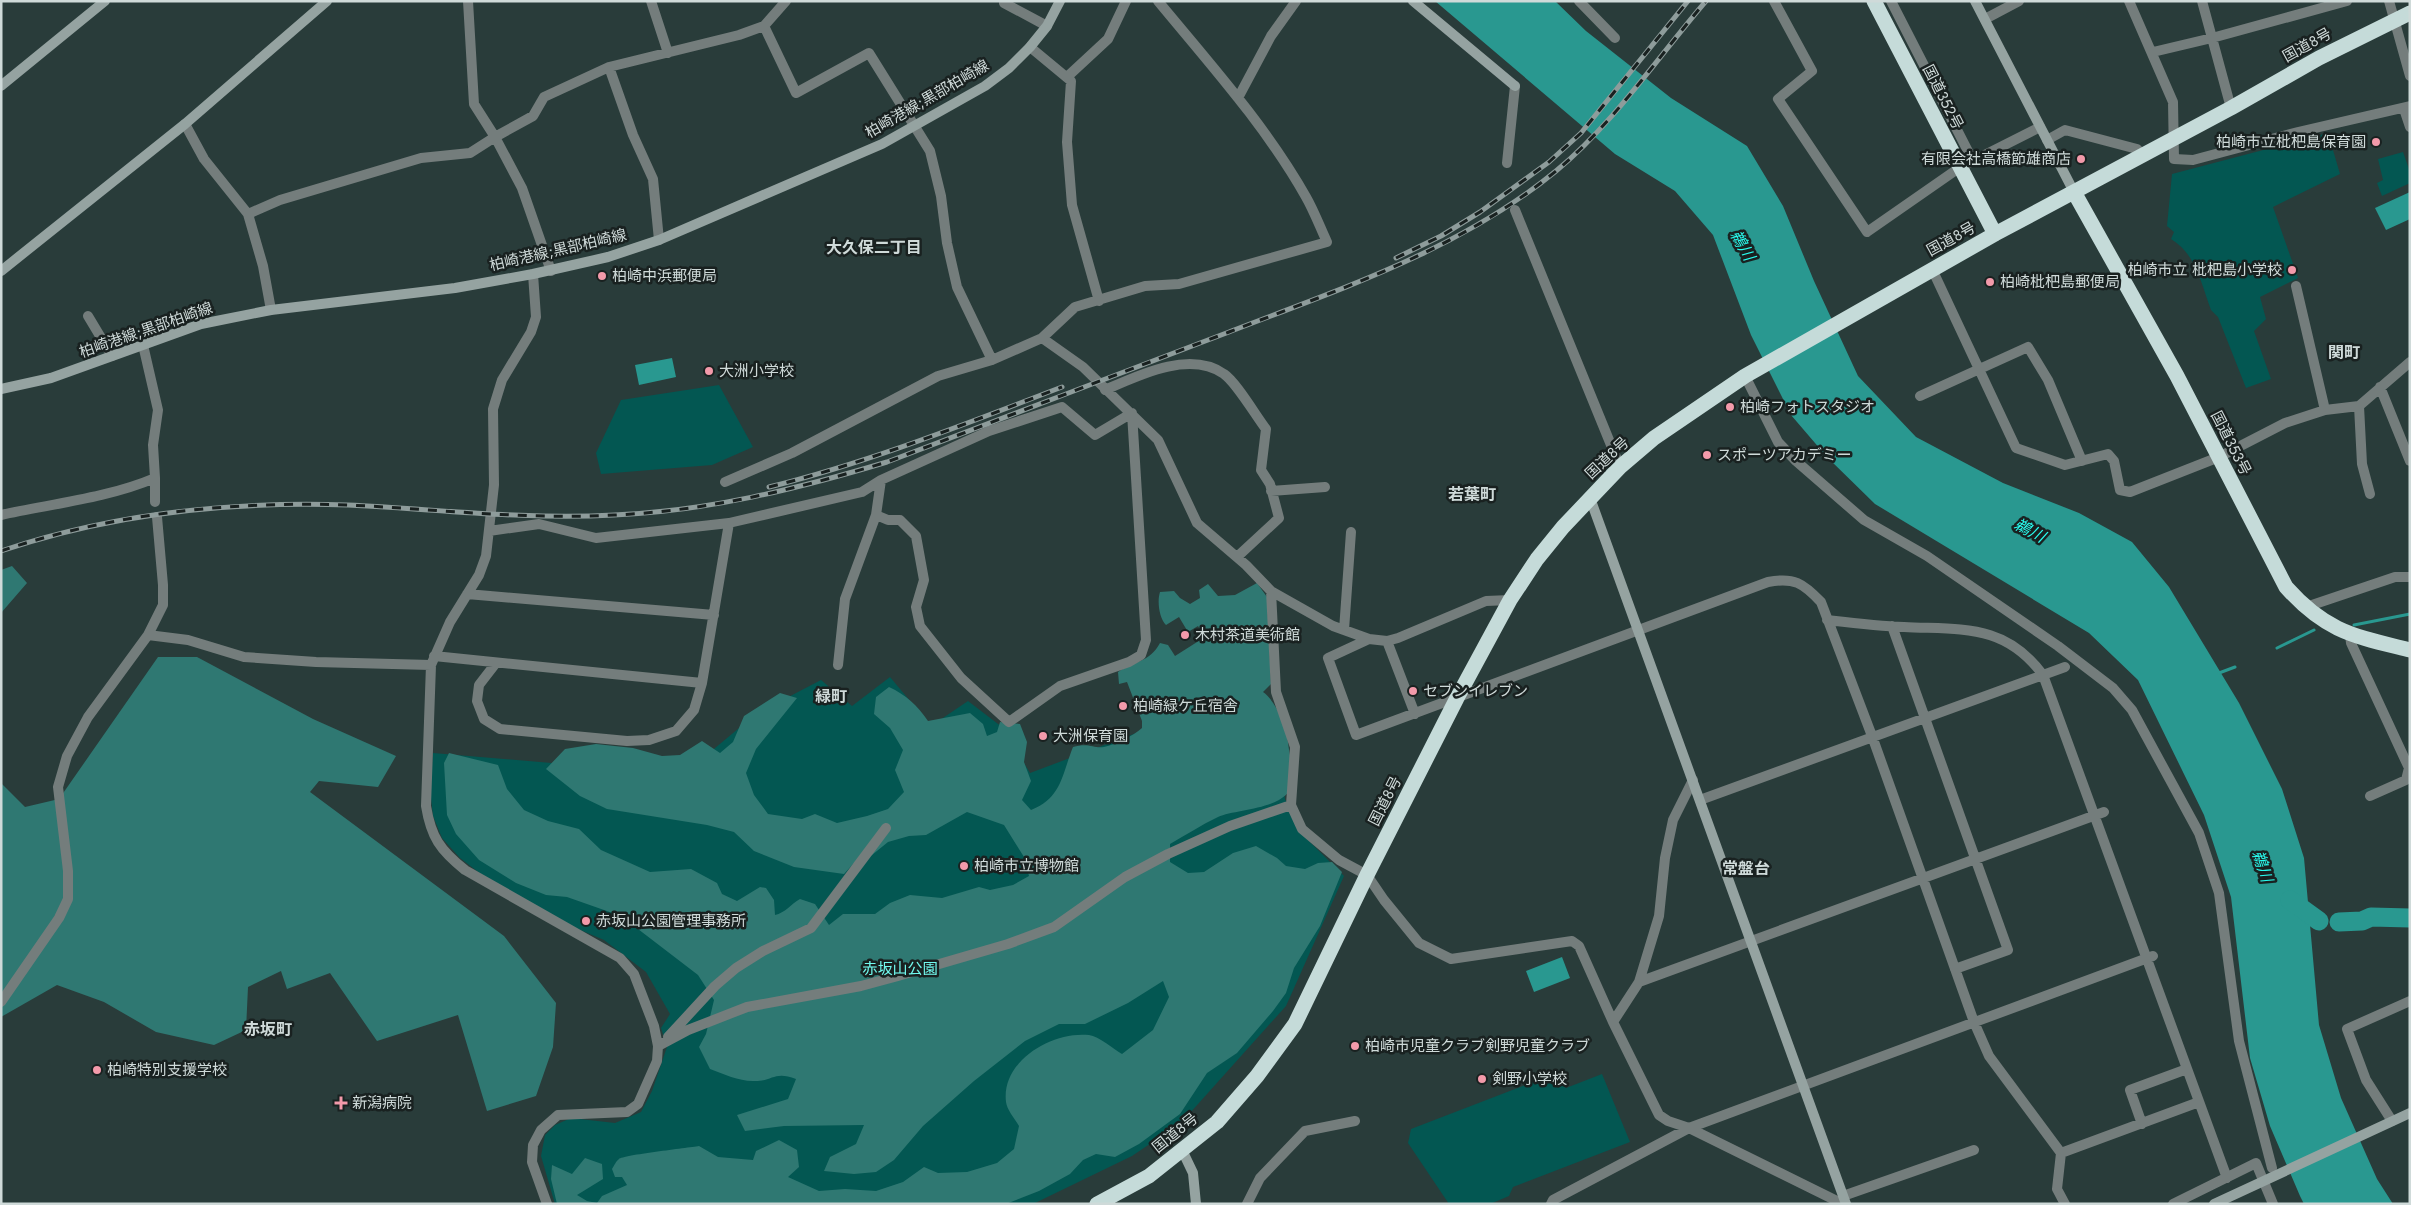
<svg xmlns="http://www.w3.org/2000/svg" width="2411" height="1205" viewBox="0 0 2411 1205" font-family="Jost,'Noto Sans JP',sans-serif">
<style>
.green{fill:#035752}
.forest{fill:#2f7872}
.water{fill:#299890}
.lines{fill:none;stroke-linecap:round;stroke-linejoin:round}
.stream{stroke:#299890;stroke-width:3}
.river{stroke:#299890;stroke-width:19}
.street{stroke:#747d7c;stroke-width:10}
.secondary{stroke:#95a3a1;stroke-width:10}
.highway{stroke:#c5dbd9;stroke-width:15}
.rail-casing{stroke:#8e9c9b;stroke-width:5}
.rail{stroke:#192120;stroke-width:3;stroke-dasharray:9;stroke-linecap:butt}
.poi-dot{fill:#f39aaa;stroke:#192120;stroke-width:2}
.labels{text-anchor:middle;stroke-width:5;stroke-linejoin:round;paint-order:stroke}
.street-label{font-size:15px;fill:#cfdad9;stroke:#192120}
.poi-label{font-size:15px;fill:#cfdad9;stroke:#192120;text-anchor:start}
.park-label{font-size:15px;fill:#72faef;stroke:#192120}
.water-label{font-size:16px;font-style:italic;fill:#29fcef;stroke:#192120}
.neighbourhood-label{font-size:16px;font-weight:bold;fill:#cfdad9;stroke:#192120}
</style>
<rect width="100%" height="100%" fill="#293c3a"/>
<path class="green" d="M2328,133l12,41 -67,33 25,71 -38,19 6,22 -12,12 17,48 -25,9 -28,-71 -7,-7c-10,-27 -15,-56 -40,-71l3,-7 -7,-6 5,-52z
M2403,152l7,20v11l-28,13 -5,-13 6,-3 -5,-21z
M719,385l34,62 -41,18 -111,9 -5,-21 25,-53z
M890,677l41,49 37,-25 34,26 28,46 149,-56 97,17 9,65 14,32 45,45 -58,130 -105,117 -49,33 -99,48h-478l-14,-48 4,-21 10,-10 16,-7 44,5 26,-11 11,-21 15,-44 -6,-19 9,-14 -24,-42 -42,-32 -45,-19 -73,-43 -26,-20 -18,-20 -9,-22 -3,-26 3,-37 237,20 39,-20 47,-39 65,-34 31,26z
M1559,1072l7,16 36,-14 28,68 -117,45 -4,9 -19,8h-41l-41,-61 3,-14z"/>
<path class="forest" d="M12,566l15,17 -26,30v-43z
M1257,583l10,14 4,87 -8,8c13,9 23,34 25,50 1,12 6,27 5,39 -3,29 -56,27 -75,36 -17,8 -32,18 -48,27v18l18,11 16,-1 29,-19 23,-7 21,12 9,8 19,3 13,-6 14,-1 10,10 -22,54 -26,42 -8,25 -13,18 -36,42 -30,20 -27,41 -41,30 -24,13 -19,-3 -13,6 -13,14 -31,17 -33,13h-449l-6,-25 1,-14 20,9 13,-16 17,6 1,15 -26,16 10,6 10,2 5,-7 25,-11 -5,-8h-7l-3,-8c2,-3 4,-8 7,-10 4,-4 68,-11 80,-13l19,11 35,3 3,-9 23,-11 18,10 2,17 -11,10 31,14 26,-2 31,2 27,-9 21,-15 14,6 29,-1 30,-9 17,-14 5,-23c-4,-7 -12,-16 -13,-24 -5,-41 46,-71 83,-67 10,1 24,14 33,19l31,-24 16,-33 -6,-16 -35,22 -43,21h-26l-34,17 -51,40 -51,45 -29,34 -18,12 -22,2 -30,-3 6,-14 26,-13 8,-19 -80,1 -39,5 -8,-16 51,-16 8,-20c-22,-9 -24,3 -43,2 -15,0 -29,-7 -43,-12l-11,-22 7,-13 8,-34 -16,-25 -77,-59 -54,-19 -21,-2 -30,-12 -37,-23 -23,-26 -9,-19 -3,-52 5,-10 49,12 9,24 17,21 24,11 31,8 22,21 49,22 41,-3 26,14 5,11 15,7 23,-14 6,1 8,12 1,15c10,-2 16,-11 25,-16l15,5 14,21 14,-11h32l15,-11 20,-8 32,3 37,-11 11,3 23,-5 16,-9 -5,-19 -20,-32 -37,-13 -41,23 -17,1 -21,6 -16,13 -19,9 -9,10 -50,-7 -40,-16 -20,-19 -27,-7 -100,-16 -27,-13 -34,-27 19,-20 31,-5 37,4 29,8 18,-1 22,-14 18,12 13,-11 11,-26 36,-23 17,5 -41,51 -10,24 8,22 14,19 34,5 13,-5 22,9 30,-7 21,-7 16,-17 -9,-22 8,-20 -13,-22 -16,-14 2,-17 13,-10c17,8 28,18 39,34l42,-8 13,11 4,12 10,-4 3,-10 20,2 7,18 -3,20 7,19 -9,19 9,10c31,-12 31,-36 42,-63 16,-5 21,2 31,0 12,-3 29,-11 38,-19v-7l-15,-39 -8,2 -1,-12c16,-11 32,-10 42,-29l8,2 7,11 30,-19 -7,-11 -10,6 -9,-15 -13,8c-7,-7 -9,-24 -6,-33l14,-1 6,7 10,6 10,-6 -1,-8 9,-6 10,12 17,-1z
M158,657h39l116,62 83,37 -18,31 -59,-6 -9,11 194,144 52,67 -3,44 -17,49 -49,15 -29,-96 -81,26 -47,-68 -43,16 -6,-18 -33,16 -2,43 -32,15 -58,-13 -52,-30 -47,-17 -56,32v-234l24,24 34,-8z"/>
<path class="water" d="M1435,1h120l31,30 85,67 76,48 36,60 31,75 44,95 58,61 87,46 76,30 53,29 37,45 70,116 43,86 22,69 15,167 22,73 36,81 16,25h-89l-4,-8 -30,-70 -20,-68 -19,-161 -27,-82 -66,-135 -49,-47 -214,-129 -48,-47 -36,-42 -40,-80 -38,-100 -38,-44 -60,-37z
M2410,192v27l-24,11 -11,-22z
M672,358l4,19 -37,8 -4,-20z
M1562,957l8,21 -36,14 -8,-21z"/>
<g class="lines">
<path class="stream" d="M2354,625l56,-11
M2277,648l37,-18
M2219,673l16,-6"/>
<path class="river" d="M2290,900l29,21
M2339,922l23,-1 9,-4 39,1"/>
<path class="street" d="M651,1l17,52
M1579,1l36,37
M1774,1l38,70 -34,28 89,133 92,-64 81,-41
M1891,1l82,160
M2129,1l44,101 1,57 19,1 105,-28 112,-26
M2202,1l29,107
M2389,1l21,75
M1004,3l43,23
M1985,19l34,-18
M764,26l32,67 73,-40 61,98 11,45 6,47 10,44 35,73
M1030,47l41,34 -4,61 5,63 27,96
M2153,52l59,-14 135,-37
M609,67l24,68 20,44 6,61
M1067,77l41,-38 18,-38
M1238,98l33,-62 25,-35
M2404,109l6,18
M185,124l19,35 44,55 32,-14 141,-42 49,-5 25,-16 -21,-33 -6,-103
M2047,140l18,-10 72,19 5,6
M1507,163l8,-77
M1515,210l105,257
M248,214l15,52 8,44
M1932,269l84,179 49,17 43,-11 6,7 6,29 10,2 89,-35 66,-34 40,-13 34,-4 51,-44
M551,271l-29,-83 -27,-51 38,-21 11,-19 65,-30 130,-32 25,-9 22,-25
M533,274l3,43 -5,15 -29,48 -9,29 1,76 -8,71 -7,19 -29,47 -19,43 -5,141c5,31 14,44 39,64l155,88 14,16 20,52 4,20 -1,15 -19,43 -11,8 -69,3 -17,15 -8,15 -1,17 15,42
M2296,286l29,124
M88,316l24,40
M1042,338l41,29 75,73 39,83 49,42 25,26 62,35 36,13 18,2 11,-3 88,-37 24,-1
M1745,376l33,66 18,19 68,59 63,36 131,90 55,42 19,22 67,123 20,60 20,148 33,127
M2380,387l30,74
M1105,390c34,-15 85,-40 119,-16 12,8 32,42 42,55l-5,41 9,14 9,34 -42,39
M1920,396l108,-49 20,33 34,81
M2359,406l3,58 8,30
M155,478v24
M725,482l67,-29 146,-77 54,-16 50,-22 33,-31 70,-21 34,-2 148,-42c-7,-15 -13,-31 -21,-45 -40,-71 -96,-133 -148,-196
M1271,491l54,-4
M1,515c50,-11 107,-17 154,-37l-2,-33 5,-35 -15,-65
M876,515l12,5h12l16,16 8,44 -8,27 4,19 41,52 48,44 51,-36 69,-24 12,-7 5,-15 -14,-227
M489,531l50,-7 57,14 133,-15
M1271,591l5,101 19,55 -4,58 11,24 37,31 28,15 17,25 35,43 32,16 121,-18 7,5 34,76 46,93 9,6 21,7 154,76
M467,594l247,21
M2306,607l89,-30h15
M1827,620c26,3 51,6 77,7 58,3 101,-4 139,48l184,503
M1892,626l116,324 -53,19
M1344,630l7,-98
M148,635l15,-30v-20l-6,-68
M2350,635l1,8 58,125 -3,12 -36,16
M1369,639l-41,19 28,77 412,-153c26,-5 35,1 53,20l51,134 102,286 15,34 72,97 -4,36 8,15
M1387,641l28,73
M434,656l268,27
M496,663l-17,22 -2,16 7,18 16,10 127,12 22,-1 27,-9 18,-21 8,-27 27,-160 133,-31 19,-12 108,-49 73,-24 33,28 37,-22
M838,665l7,-66 31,-84 5,-35
M1700,800l365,-133
M1639,982l465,-170
M1,1002l58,-84 9,-19v-28l-10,-84 9,-31 21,-39 60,-82 40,5 56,17 72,5 115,3
M1613,1022l26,-40 20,-66 6,-58 8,-38 20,-40
M668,1037l47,-51 21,-18 27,-17 48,-23 75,-100
M658,1046l30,-16 59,-23 114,-21 37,-10 110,-32 46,-17 71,-50 43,-23 62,-28 61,-21
M2392,1121l-26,-41 -19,-51 63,-28
M2142,1124l-12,-34 57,-21
M2061,1153l138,-51
M1843,1196l131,-46
M1247,1204l13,-26 45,-47 50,-10
M1551,1204l2,-4 136,-72 464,-172
M2173,1204l83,-41 17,41"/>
<path class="secondary" d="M1413,1l102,85
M1975,1l99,191
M1,86l104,-85
M1,271l184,-147 142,-123
M1,389l50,-11 150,-54 70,-14 184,-22 78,-14 75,-17 51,-17 223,-96 103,-58 24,-18 21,-21 17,-21 13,-25
M1590,498l256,706
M1182,1150l11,23 3,31
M2214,1204l196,-91"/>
<path class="highway" d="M1874,1l121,233
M2074,192l103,184 109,211c40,45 68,49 124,63
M1097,1204l52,-28 68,-54 40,-46 38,-52 72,-149 90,-177 53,-98 27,-41 26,-32 57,-60 34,-29 91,-62 250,-142 236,-126 88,-50 91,-45"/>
<defs>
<path id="rail" d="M1396,258l45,-22 39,-24 69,-50 32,-29 107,-132
M769,487c101,-25 196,-63 293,-100
M1,551c113,-38 229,-50 347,-46 88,4 177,15 266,10 94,-4 183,-26 273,-53 114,-43 228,-87 342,-130 114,-44 232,-83 327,-161 57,-47 102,-114 150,-170"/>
</defs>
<use href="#rail" class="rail-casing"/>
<use href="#rail" class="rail"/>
</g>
<g class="poi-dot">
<circle cx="2376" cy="142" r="5"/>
<circle cx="2081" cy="159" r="5"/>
<circle cx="2292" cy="270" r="5"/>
<circle cx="602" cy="276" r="5"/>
<circle cx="1990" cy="282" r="5"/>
<circle cx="709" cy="371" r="5"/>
<circle cx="1730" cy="407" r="5"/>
<circle cx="1707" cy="455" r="5"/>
<circle cx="1185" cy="635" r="5"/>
<circle cx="1413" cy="691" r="5"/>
<circle cx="1123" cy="706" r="5"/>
<circle cx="1043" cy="736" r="5"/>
<circle cx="964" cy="866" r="5"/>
<circle cx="586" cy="921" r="5"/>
<circle cx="1355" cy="1046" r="5"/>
<circle cx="97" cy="1070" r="5"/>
<circle cx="1482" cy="1079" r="5"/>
<path d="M338.5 1095.5h5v5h5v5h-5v5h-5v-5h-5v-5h5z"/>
</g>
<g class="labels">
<g class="street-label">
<text transform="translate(2307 45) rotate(-29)" y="5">国道8号</text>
<text transform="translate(1943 97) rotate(63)" y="5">国道352号</text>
<text transform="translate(927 99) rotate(-30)" y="5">柏崎港線;黒部柏崎線</text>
<text transform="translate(1951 239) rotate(-29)" y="5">国道8号</text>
<text transform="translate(558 250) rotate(-13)" y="5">柏崎港線;黒部柏崎線</text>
<text transform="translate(146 330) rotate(-19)" y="5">柏崎港線;黒部柏崎線</text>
<text transform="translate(2231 443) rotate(63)" y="5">国道353号</text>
<text transform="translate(1607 458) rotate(-43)" y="5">国道8号</text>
<text transform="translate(1385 801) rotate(-63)" y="5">国道8号</text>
<text transform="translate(1175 1133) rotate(-39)" y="5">国道8号</text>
</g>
<g class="poi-label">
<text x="2366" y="147" text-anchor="end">柏崎市立枇杷島保育園</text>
<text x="2071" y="164" text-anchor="end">有限会社高橋節雄商店</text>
<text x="2282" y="275" text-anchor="end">柏崎市立 枇杷島小学校</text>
<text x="612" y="281">柏崎中浜郵便局</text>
<text x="2000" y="287">柏崎枇杷島郵便局</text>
<text x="719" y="376">大洲小学校</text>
<text x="1740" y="412">柏崎フォトスタジオ</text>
<text x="1717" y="460">スポーツアカデミー</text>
<text x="1195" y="640">木村茶道美術館</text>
<text x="1423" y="696">セブンイレブン</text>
<text x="1133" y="711">柏崎緑ケ丘宿舎</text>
<text x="1053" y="741">大洲保育園</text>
<text x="974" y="871">柏崎市立博物館</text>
<text x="596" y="926">赤坂山公園管理事務所</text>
<text x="1365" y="1051">柏崎市児童クラブ剣野児童クラブ</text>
<text x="107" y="1075">柏崎特別支援学校</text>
<text x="1492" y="1084">剣野小学校</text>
<text x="352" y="1108">新潟病院</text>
</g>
<g class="park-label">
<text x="900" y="974">赤坂山公園</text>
</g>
<g class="water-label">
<text transform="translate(1743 245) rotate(60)" y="6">鵜川</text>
<text transform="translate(2030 530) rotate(28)" y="6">鵜川</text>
<text transform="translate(2263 866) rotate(71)" y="6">鵜川</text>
</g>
<g class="neighbourhood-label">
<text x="874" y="253">大久保二丁目</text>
<text x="2344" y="358">関町</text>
<text x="1472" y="500">若葉町</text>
<text x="831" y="702">緑町</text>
<text x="1746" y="874">常盤台</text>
<text x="268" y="1035">赤坂町</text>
</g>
</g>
<rect width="2411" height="1205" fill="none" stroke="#cfdad9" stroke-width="5"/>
</svg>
